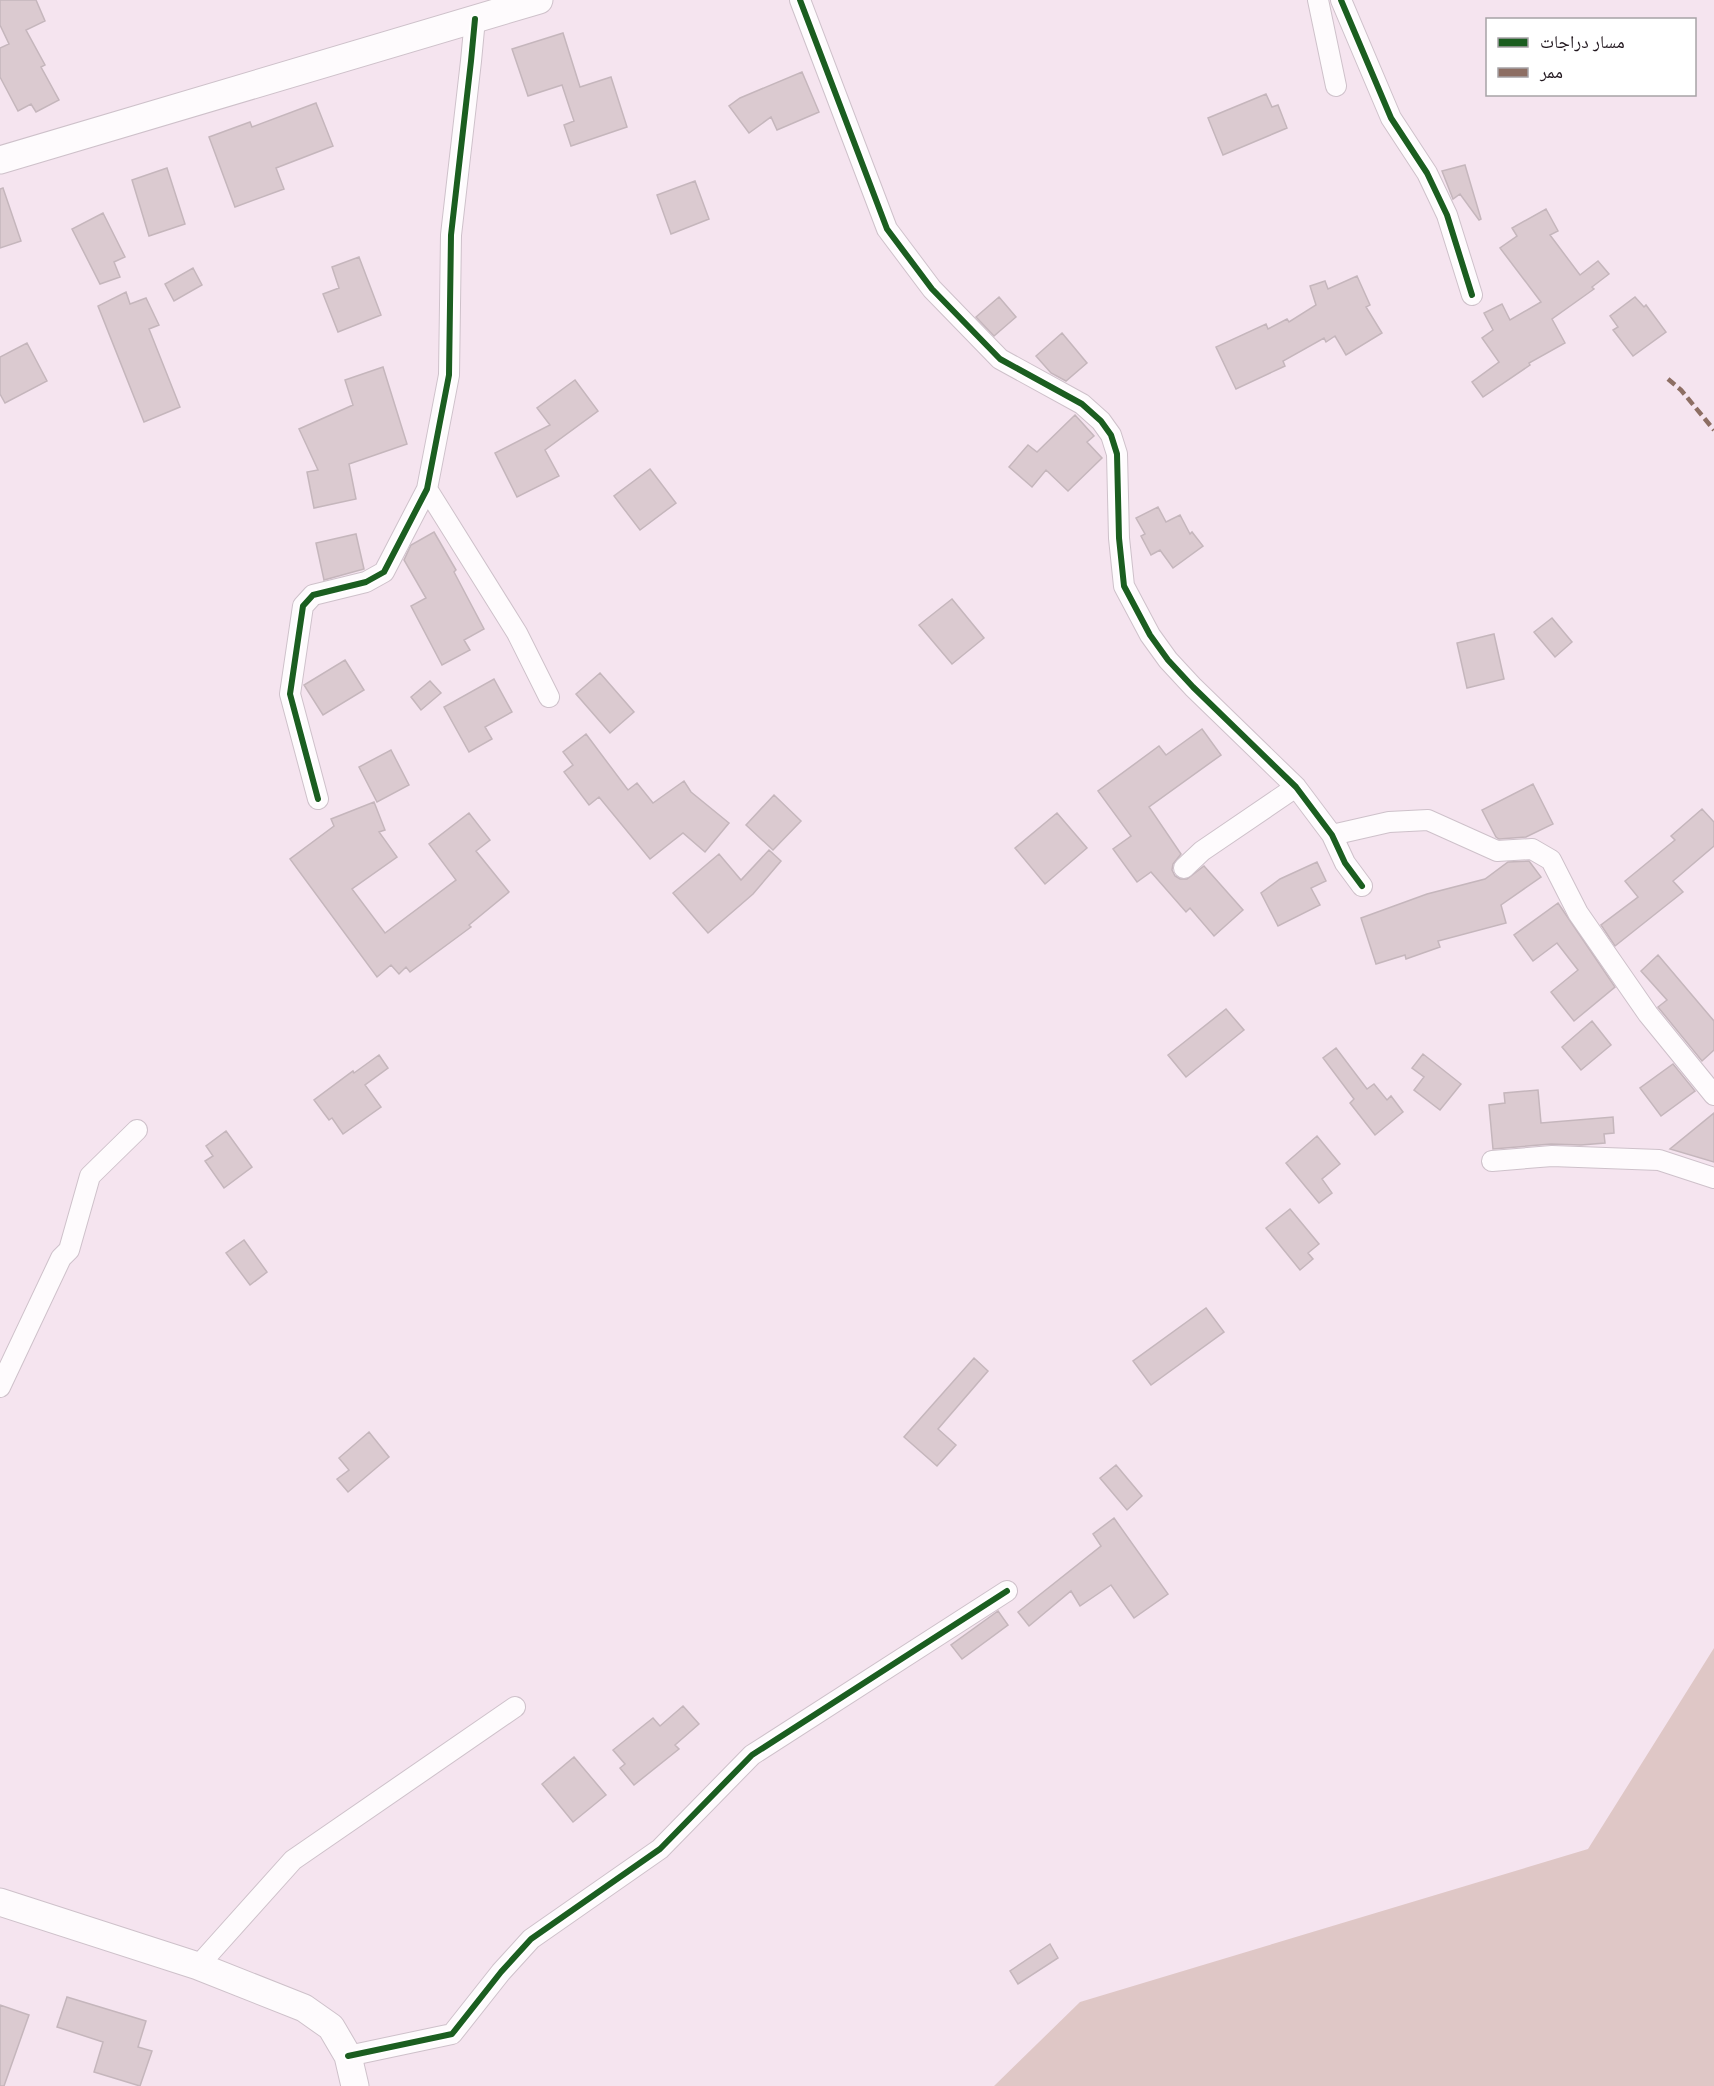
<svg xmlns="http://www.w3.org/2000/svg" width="1714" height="2086" viewBox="0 0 1714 2086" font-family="'Public Sans','Noto Naskh Arabic',sans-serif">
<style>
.green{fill:#dfc7c6}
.building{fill:#dbcad0;stroke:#c5b6bc;stroke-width:1.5}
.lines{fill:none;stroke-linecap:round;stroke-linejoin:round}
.street-casing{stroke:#cec1ca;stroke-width:22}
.secondary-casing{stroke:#cec1ca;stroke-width:29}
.street{stroke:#fefbfd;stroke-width:20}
.secondary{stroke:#fefbfd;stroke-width:27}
.quiet{stroke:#8d6e63;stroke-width:4.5;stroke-dasharray:9 4.5;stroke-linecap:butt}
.cycleway-casing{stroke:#fff;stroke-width:10}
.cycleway{stroke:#1b5e20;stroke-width:6}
</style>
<rect width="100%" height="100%" fill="#f5e4ef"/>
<path class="green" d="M1714,1648v438h-720l86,-84 508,-153z"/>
<path class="building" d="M0,0h36l9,21 -19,9 19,35 -4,2 18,33 -23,12 -5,-8 -13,7 -18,-34v-29l9,-4 -9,-19z
M563,33l17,54 31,-10 16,50 -56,19 -7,-21 10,-4 -12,-36 -34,11 -16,-47z
M802,72l17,40 -42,18 -6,-13 -22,16 -20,-27 11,-8z
M1266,94l6,13 6,-2 9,23 -64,27 -15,-37z
M316,103l17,43 -57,22 8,21 -49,18 -26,-70 41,-15 2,5z
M1465,165l16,54 -2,1 -19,-26 -7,5 -11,-28z
M167,168l18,56 -36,12 -17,-56z
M695,181l14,38 -38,15 -14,-39z
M3,188l18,53 -21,7v-59z
M1546,209l12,22 -8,4 30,40 18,-14 11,13 -17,13 2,2 -42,30 13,24 -36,20 1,2 -47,32 -11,-15 27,-20 -17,-24 11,-8 -9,-17 18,-9 8,16 31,-18 -41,-54 17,-12 -5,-8z
M103,213l22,44 -11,5 6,15 -20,7 -28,-55z
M359,257l22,58 -43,17 -15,-38 16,-6 -7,-21z
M193,268l9,17 -28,16 -9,-17z
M1357,276l13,29 -4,2 16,26 -36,22 -11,-19 -9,6 -2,-4 -41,23 2,5 -49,23 -20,-42 50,-23 2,5 19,-10 2,3 27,-17 -6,-19 15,-5 3,8z
M126,292l4,12 16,-6 13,27 -10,4 31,78 -36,15 -46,-116z
M999,297l17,20 -22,19 -18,-19z
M1635,297l9,10 2,-2 20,27 -33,24 -20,-26 5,-3 -8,-11z
M1062,333l25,30 -21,18 -15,-8 -15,-17z
M27,343l20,38 -42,22 -5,-9v-37z
M383,367l24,77 -58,20 7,35 -42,9 -7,-36 11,-2 -19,-41 54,-24 -8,-25z
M575,380l23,31 -53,39 14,26 -42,21 -22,-44 55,-28 -13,-17z
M1075,415l19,21 -7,6 15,16 -34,33 -22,-21 -14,17 -23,-20 19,-22 9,7z
M650,469l26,34 -36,27 -26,-34z
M1158,507l8,15 14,-7 10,19 2,-2 11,14 -30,22 -13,-18 -9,5 -10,-19 4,-2 -9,-16z
M434,532l22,38 -2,2 30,57 -20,11 6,10 -28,15 -31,-59 15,-8 -22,-38 7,-15z
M356,534l8,35 -40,11 -8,-37z
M952,599l32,39 -32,26 -33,-39z
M1552,618l20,24 -17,15 -21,-25z
M1494,634l10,45 -37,9 -10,-45z
M345,660l19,30 -41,25 -19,-30z
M600,673l34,39 -24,21 -34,-39z
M494,679l18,33 -27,15 7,12 -23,13 -25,-45z
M430,681l11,12 -20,17 -10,-13z
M1202,729l19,26 -72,52 32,47 -8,10 -1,6 3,6 5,3h7l17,-13 39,44 -29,26 -24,-28 -4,4 -35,-40 -14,10 -24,-33 18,-13 -33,-45 61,-45 7,9z
M586,734l42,56 9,-7 16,20 31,-22 7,11 38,31 -24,29 -22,-19 -33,26 -51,-62 -10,8 -25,-33 9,-7 -10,-13z
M391,750l18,35 -32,17 -18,-35z
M1533,784l20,40 -27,13 -27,2 -3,-2 -14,-27z
M774,795l27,26 -28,29 -27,-25z
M374,802l11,28 -6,2 18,25 -45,32 33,44 71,-53 -27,-36 40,-31 21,27 -14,11 33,41 -40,33 2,2 -61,45 -4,-5 -7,7 -8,-9 -14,12 -87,-118 44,-33 -3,-7z
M1702,809l12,13v24l-41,35 10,11 -68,54 -14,-21 37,-28 -13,-16 50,-41 -4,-4z
M1057,813l30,35 -42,36 -30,-36z
M769,850l12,11 -28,33 -45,39 -35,-40 46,-39 22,26z
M1529,861l12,16 -40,28 5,18 -68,18 2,6 -34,12 -1,-4 -29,9 -15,-46 66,-24 58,-15 23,-17z
M1317,862l9,19 -15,7 9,17 -42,21 -17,-33 19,-14z
M1558,903l57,84 -41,34 -23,-29 27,-22 -21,-27 -24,18 -19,-26z
M1658,955l56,66v29l-12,11 -44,-54 9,-7 -26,-29z
M1226,1009l18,21 -58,47 -18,-22z
M1592,1021l19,24 -30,25 -19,-23z
M1336,1048l31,41 7,-5 13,16 4,-4 12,16 -28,23 -25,-32 4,-4 -31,-41z
M1423,1054l38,30 -21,26 -26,-20 10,-13 -12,-9z
M379,1055l9,13 -23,17 16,22 -38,27 -11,-16 -3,2 -15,-20 39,-29 1,2z
M1673,1064l22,27 -34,25 -21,-28z
M1538,1090l3,33 72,-6 1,16 -10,1 1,9 -24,2 -30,-1 -58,5 -4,-44 16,-2 -1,-10z
M1714,1113v49l-44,-13z
M226,1131l26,36 -28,21 -19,-27 8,-5 -7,-10z
M1317,1136l23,28 -18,15 10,14 -13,10 -33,-40z
M1290,1209l29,35 -11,9 5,6 -13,11 -34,-42z
M244,1240l23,32 -17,13 -24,-32z
M1206,1308l18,24 -73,53 -18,-24z
M974,1358l14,13 -50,58 18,16 -19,21 -33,-29z
M369,1432l20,25 -41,35 -11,-13 12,-9 -10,-12z
M1116,1465l26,31 -15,14 -27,-32z
M1114,1518l54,76 -34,24 -23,-33 -31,21 -9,-15 -42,35 -11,-14 83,-66 -8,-12z
M998,1611l10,14 -46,34 -11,-14z
M683,1706l16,18 -24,21 4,4 -45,36 -14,-17 5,-4 -12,-14 40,-32 7,8z
M574,1757l32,38 -33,27 -31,-38z
M1050,1944l8,14 -40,26 -8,-13z
M67,1997l79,24 -8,26 14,4 -12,35 -46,-14 9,-30 -46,-15z
M0,2005l29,10 -25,71h-4z"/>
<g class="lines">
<defs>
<path id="street" d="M800,0l87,229 45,60 68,70 82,45 19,17 10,14 6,19 2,84 5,48 26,49 18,25 25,27 103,100 36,48 13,28 17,23
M1318,0l18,86
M1341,0l50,118 36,55 20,42 25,80
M427,489l90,144 32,64
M318,799l-28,-105 13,-88 10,-11 53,-13 18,-10 43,-83 22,-114 2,-140 20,-174 4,-42
M1332,835l57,-13 39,-2 69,31 35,-2 19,11 27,53 70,101 66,81
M1184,868l18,-17 94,-64
M1492,1161l60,-5 107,4 55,18
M0,1387l61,-129 8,-8 21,-74 47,-46
M198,1966l95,-106 222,-153
M348,2056l104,-22 49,-62 30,-33 129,-90 92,-94 255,-164"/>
<path id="secondary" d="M0,160l539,-160
M0,1902l198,64 106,42 27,19 17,29 7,30"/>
</defs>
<use href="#street" class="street-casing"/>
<use href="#secondary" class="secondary-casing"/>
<use href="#street" class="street"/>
<use href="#secondary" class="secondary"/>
<path class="quiet" d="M1668,379l13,11 33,40"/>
<defs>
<path id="cycleway" d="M800,0l87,229 45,60 68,70 82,45 19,17 10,14 6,19 2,84 5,48 26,49 18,25 25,27 103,100 36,48 13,28 17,23
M1341,0l50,118 36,55 20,42 25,80
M318,799l-28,-105 13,-88 10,-11 53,-13 18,-10 43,-83 22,-114 2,-140 20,-174 4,-42
M348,2056l104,-22 49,-62 30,-33 129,-90 92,-94 255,-164"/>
</defs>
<use href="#cycleway" class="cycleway-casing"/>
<use href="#cycleway" class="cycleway"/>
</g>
<rect x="1486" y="18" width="210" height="78" fill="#ffffff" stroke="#a7a3a6" stroke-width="1.5"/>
<rect x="1498" y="38" width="30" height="9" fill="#1b5e20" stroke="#a7a3a6" stroke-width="1.5"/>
<text x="1540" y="48" font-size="18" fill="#231920">مسار دراجات</text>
<rect x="1498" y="68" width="30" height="9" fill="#8d6e63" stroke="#a7a3a6" stroke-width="1.5"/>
<text x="1540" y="78" font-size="18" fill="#231920">ممر</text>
</svg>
